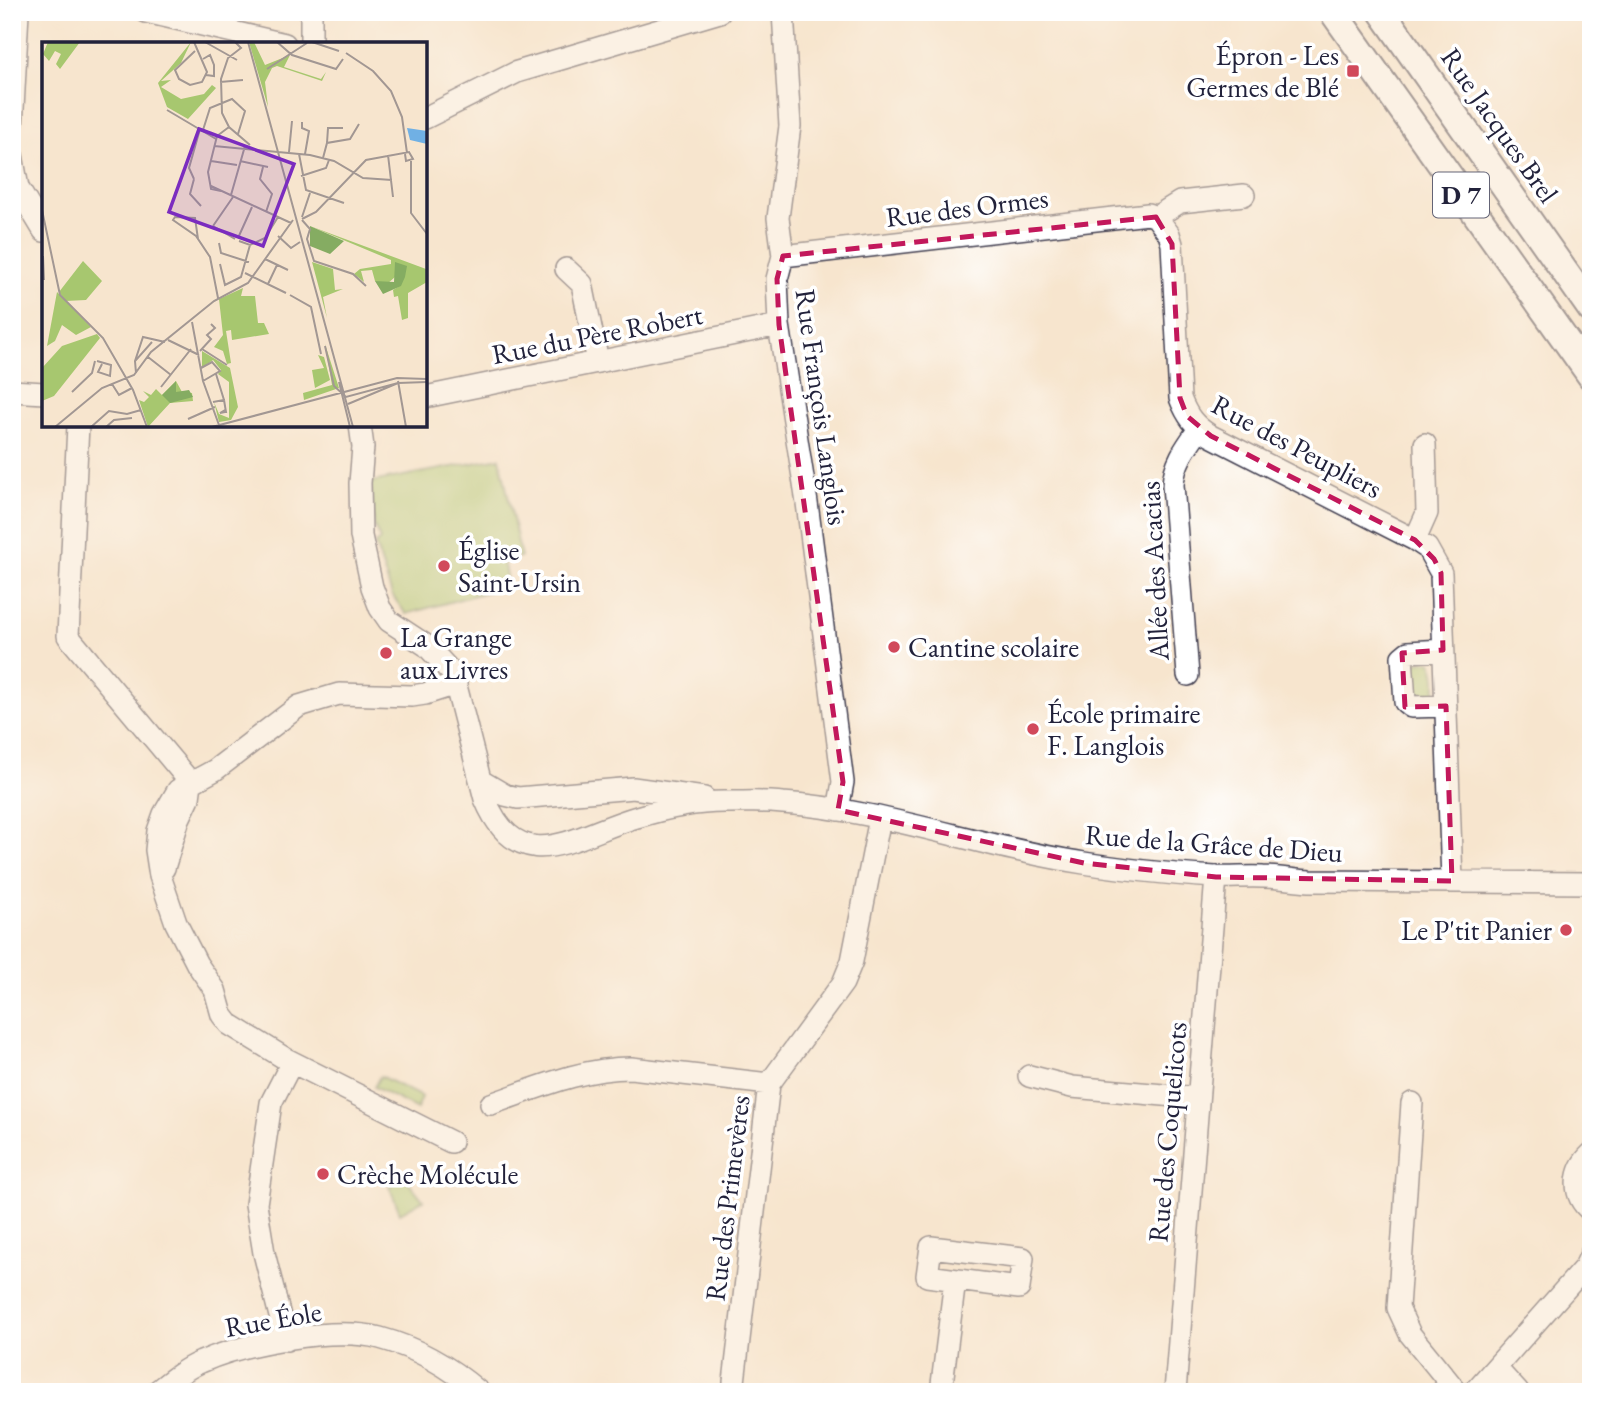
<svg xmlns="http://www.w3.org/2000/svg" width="1603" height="1404" viewBox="0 0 1603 1404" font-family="'EB Garamond',serif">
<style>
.green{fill:#a7c76f;stroke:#647455;stroke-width:2}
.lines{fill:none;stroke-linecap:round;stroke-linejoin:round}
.minor-casing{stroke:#423f51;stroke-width:24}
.major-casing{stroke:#423f51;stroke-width:30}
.minor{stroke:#fff;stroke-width:21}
.major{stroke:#fff;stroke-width:26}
.marked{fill:none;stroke:#c2185b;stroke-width:5;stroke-dasharray:14 9;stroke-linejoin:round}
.poi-dot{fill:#d1495b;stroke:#fff;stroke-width:2.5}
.labels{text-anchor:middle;stroke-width:7;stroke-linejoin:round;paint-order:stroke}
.shield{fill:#fff;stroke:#646476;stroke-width:2}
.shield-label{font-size:26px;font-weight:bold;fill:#22223b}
.poi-label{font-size:28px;fill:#22223b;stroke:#fff;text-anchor:start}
.street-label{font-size:28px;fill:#22223b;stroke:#fff}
.inset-road{fill:none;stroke:#a29793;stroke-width:2}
.view{fill:#7b2cbf;fill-opacity:0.15;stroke:#7b2cbf;stroke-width:3.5}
.inset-edge{fill:none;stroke:#22223b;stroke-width:3.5}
</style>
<rect width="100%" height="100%" fill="#fff"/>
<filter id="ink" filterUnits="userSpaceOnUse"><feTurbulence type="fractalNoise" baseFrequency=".0143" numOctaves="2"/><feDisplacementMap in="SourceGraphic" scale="14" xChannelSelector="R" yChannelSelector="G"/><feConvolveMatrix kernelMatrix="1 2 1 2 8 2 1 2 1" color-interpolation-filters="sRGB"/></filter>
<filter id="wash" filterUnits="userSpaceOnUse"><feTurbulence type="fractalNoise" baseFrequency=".00686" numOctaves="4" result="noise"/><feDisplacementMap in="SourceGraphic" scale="28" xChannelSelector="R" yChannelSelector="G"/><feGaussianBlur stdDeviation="1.57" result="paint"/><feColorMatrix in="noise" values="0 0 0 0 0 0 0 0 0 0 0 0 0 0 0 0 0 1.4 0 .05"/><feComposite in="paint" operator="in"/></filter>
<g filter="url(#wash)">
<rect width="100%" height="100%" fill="#f7e5ce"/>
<path class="green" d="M500,458l21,99 -18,3 5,26 -102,28 -14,-19 -17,-51 5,-4 -6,-15 -3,-43z
M1431,661c6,9 7,30 1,39h-14c-8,-8 -10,-28 -4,-37z
M380,1076l42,21 -5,12 -43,-22z
M404,1176l19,24 -23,13 -11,-27z"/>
</g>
<g filter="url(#ink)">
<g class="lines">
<defs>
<path id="minor" d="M146,12l139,32
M311,12v32
M783,12l7,114 -12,92 5,38 -6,23 2,46 28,178 36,279 -5,28
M425,118l92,-46 203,-60
M12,128l6,-116
M12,155l6,33 26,43
M1156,217l13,17 3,10 8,154c7,18 14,28 31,38l204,104 12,8 14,25 11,308
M1156,217l24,-15 64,-7
M783,256l365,-42 8,3
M566,269l16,15 16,78
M12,391l32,2
M425,397l354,-72
M78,425l-10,211 123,147
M360,425l3,22 -3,36 1,53 11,51 8,21 9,13 38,25 26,28 32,125c35,84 92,35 152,18 29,-9 63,-16 93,-15 18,0 36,-1 53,1 102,7 200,45 301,60 43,7 88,11 131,14 16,1 32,-1 48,0 15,0 31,3 47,4l281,2
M1415,540l12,-27 -2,-69
M1443,650l-35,2 -6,5 3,45 6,5 35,-1
M1188,675l-15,-190c1,-22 13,-38 26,-56
M483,782l22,13 13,3 115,-10 71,10
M164,868l15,-49 10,-21 2,-15
M1029,1076l43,11 126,11
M1412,1103l-14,205 12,26 47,58
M491,1104c46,-16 91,-36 140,-36l138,16
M451,1142l-165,-83 -57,-35 -7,-9 -7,-25 -18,-26 -21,-41 -16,-47 -4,-26 2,-19 6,-17 14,-24 37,-20 84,-64 40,-12 73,2 13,-2 31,-10
M1591,1154c-17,16 -20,41 0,57
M931,1247l92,11 -4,30 -92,-12z
M286,1340l-22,-87 -8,-49 15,-101 21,-41
M1496,1368l22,24
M734,1382l35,-298 74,-101 9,-22 28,-143
M156,1392c14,-11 28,-23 45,-30 43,-19 133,-36 179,-24 37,10 70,29 99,54
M941,1392l14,-112
M1175,1392l41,-515
M1474,1392l111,-125 6,-13"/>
<path id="major" d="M1333,12l258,364
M1382,12l209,297"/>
</defs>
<use href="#minor" class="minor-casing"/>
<use href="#major" class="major-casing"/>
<use href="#minor" class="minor"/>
<use href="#major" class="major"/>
</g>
</g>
<path d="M0 0H1603V1404H0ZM1156,217l16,27 8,154 7,18 24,20 204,104 19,19 7,14 2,77 -41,3 3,54 41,-1 6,175 -236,-4 -132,-14 -246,-53 5,-28 -64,-457 -2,-46 6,-23z" fill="#f7e5ce" fill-opacity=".55" fill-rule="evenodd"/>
<path class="marked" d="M1156,217l16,27 8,154 7,18 24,20 204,104 19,19 7,14 2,77 -41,3 3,54 41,-1 6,175 -236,-4 -132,-14 -246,-53 5,-28 -64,-457 -2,-46 6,-23z"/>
<g class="poi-dot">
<rect x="1346" y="64" width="14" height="14" rx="3.5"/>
<circle cx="444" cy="566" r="7"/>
<circle cx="894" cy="647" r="7"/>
<circle cx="386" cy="653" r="7"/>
<circle cx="1033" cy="729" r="7"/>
<circle cx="1566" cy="930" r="7"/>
<circle cx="323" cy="1174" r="7"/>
</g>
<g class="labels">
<rect class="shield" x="1433" y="172.5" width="56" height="45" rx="5"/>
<g class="shield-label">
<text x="1461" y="204">D 7</text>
</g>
<g class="poi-label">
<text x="1339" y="65" text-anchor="end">Épron - Les<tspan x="1339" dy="32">Germes de Blé</tspan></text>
<text x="458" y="560">Église<tspan x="458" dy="32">Saint-Ursin</tspan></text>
<text x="400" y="647">La Grange<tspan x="400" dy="32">aux Livres</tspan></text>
<text x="908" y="657">Cantine scolaire</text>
<text x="1047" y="723">École primaire<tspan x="1047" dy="32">F. Langlois</tspan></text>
<text x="1552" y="940" text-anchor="end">Le P'tit Panier</text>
<text x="337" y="1184">Crèche Molécule</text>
</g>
<g class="street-label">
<text transform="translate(1500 125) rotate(55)" y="10">Rue Jacques Brel</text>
<text transform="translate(967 207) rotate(-7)" y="10">Rue des Ormes</text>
<text transform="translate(597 334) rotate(-11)" y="10">Rue du Père Robert</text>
<text transform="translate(822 407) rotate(82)" y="10">Rue François Langlois</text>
<text transform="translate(1297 446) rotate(28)" y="10">Rue des Peupliers</text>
<text transform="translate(1154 571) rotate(-93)" y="10">Allée des Acacias</text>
<text transform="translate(1214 843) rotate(4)" y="10">Rue de la Grâce de Dieu</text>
<text transform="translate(1167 1132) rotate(-85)" y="10">Rue des Coquelicots</text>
<text transform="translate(727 1198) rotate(-83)" y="10">Rue des Primevères</text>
<text transform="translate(273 1319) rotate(-10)" y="10">Rue Éole</text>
</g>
</g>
<g transform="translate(42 42)">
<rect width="385" height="385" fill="#f7e5ce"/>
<path d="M6,0h32l-20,27 -4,-5 5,-10 -6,-3 -6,10 -6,-7zM149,0l-10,21 -20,18 10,-1 -10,7 20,12 23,-5 8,-9 4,3 -28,31 -21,-12 -9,-24zM207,0h5l11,23 25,-10 -6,12 37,12 5,-7 -4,9 -45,-15 -5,2 -7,14 3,25zM268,184l116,43 1,13 -19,11v25l-6,2 -4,-24 -4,1 -1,-7 8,-5 -6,-8 -8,7 -12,-3 -3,-11 -11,1 3,11 -10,-8 6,-5 31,-5v-4zM41,219l19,20 -16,19 -21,1 -6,-9zM270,220l21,7 2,21 8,-1 -20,8 4,21zM201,246l-2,8h14l3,27h6l5,11 -37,6 -1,-10 -5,1 5,32 -4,1 -4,-13 -9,-4 9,-12 -4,-36zM15,250l34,35 -15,8 -14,-10 -7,16 -8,5zM55,292l3,4 -46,58 -12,5v-33l20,-22zM283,302l14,44 -35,12 -1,-7 29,-8zM160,309l28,17 8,39 -7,13 -12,2 -5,-20 5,12 10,4v-36l-11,-8 3,-4 -8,-10 -11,8zM276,313l6,2 6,23 -15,8 -3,-18 12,-2zM134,339l6,11 10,1 1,8 -23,2 -22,24 -9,-27 5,2 5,-5 -6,-6 8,4 5,-6 6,6z" fill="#a7c76f"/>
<path d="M268,184l34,15 -14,13 -20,-8zM353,220l12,4 -2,11 -4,9 -18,8 -8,-13 19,1zM134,339v11l13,-2 4,7 -23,6 -8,-8z" fill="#85ac62"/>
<path d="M365,86l20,3v13l-17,-4z" fill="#70b0e4"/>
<path class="inset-road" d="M152,0l13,30 -5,10 -12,3 -11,-6 -4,-9 20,-19M163,0l32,18M193,0l6,6 -13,10 -7,21 1,34 7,14 21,18M206,0l105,385M235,0l15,13 44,14 7,-10M270,0l27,9M304,11l27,18 18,20 11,26 5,36M161,17l7,-4 4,10v11l-8,-1M225,27l40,-26M178,40l23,-2M125,68l49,29M260,80v6l7,3 -4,23M161,88l7,-22 22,-9 13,12 -7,23M285,101l1,-15h15M172,104l96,9 24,6 29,17 29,2M247,110l3,-31M257,112l7,36 38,13M346,113l5,42M281,116l4,-15 23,-4 9,-15M169,119l26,4M198,119l28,6M369,119v52l16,21M221,125l-3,12 12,15 -6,18M259,134l25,-8 3,-8M152,137l-5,-11 11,-39M152,137l-4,15 11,12M169,144l80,37M179,149l-10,-2 -3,-17 9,-36 12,-9M189,153l14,-49M0,168l18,85 43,43 30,52 14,37M260,175l8,-24M260,177l14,-7 50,-52 43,-8 4,7 -7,2 -1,-7M260,178l8,9 -3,10 7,22 39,13 13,12M171,184l20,-29M171,184l22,13M236,194l13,12 9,-6M196,196l14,-31M156,197l-3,-21 -20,-1 -2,3 23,16 14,21 8,41M197,199l11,4 15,-7 13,-21M177,201l2,10 28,9M1,214l1,24M223,217l23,11M178,222l5,21 16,-8 9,-32M203,231l41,20M226,242l9,-19M248,253l21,12 10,47M150,280l11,59 16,44M126,298l31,15M283,304l9,40 12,11 52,-14 29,-1M160,307l25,16M158,309l11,-12 -4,-4 8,-7 -4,-4M106,315l23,18M55,319l14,4 -1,11 -12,-4 4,-8M93,319l8,-24 22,5M159,326l11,-6 8,9 -17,10M94,331l-1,-12 17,-19M356,339l8,46M297,340l11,45M70,342l7,11 13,-7M119,345l30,-38M30,350l20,-19 3,-12M182,358l2,12h-1l-5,1 5,-3M171,360l11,-2 -8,-26M306,362l50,-21M146,377l27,-12M13,385l47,-39 32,-13 17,-23 63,-51 34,-18 45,-63M49,385l18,-16 18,3 14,-4M64,385l8,-7 18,-2M170,385l185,-49 30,1"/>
<path class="view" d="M157,87l95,35 -31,82 -94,-34z"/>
<rect width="385" height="385" class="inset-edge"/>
</g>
<rect width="1603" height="1404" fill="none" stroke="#fff" stroke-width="42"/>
</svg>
